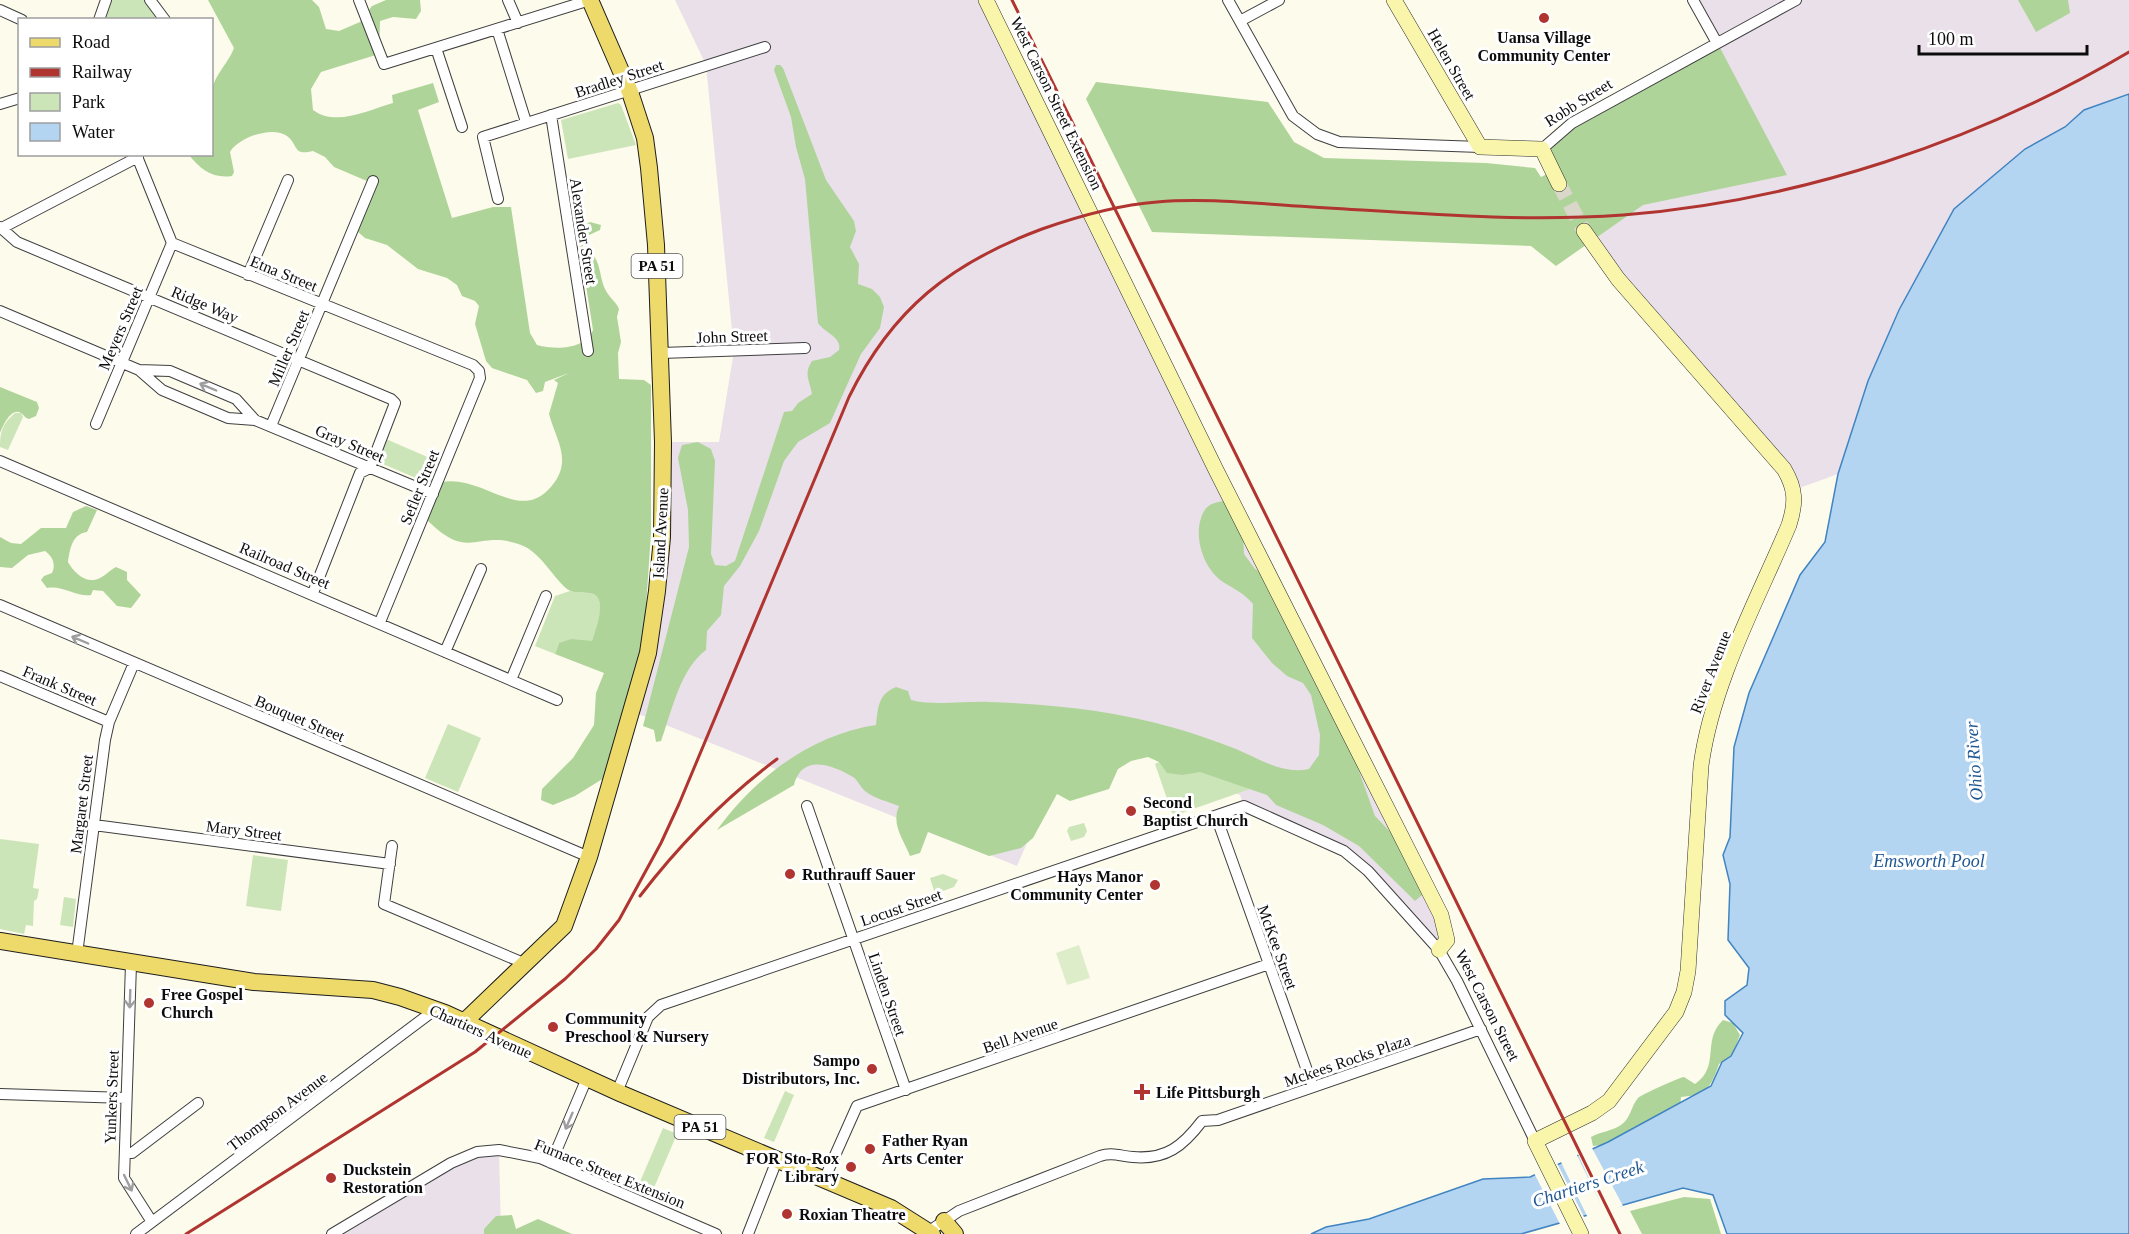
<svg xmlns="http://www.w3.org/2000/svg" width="2129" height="1234" viewBox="0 0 2129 1234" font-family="Georgia,serif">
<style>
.industrial{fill:#eae0ea}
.green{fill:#cce5b8}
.forest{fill:#afd499}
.pitch{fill:#deedc9}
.water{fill:#b4d5f1;stroke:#4184c2;stroke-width:1.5}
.pier{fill:#fdfbec}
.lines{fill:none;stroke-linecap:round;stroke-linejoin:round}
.secondary-tunnel{stroke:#d9d7ca;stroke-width:15;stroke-dasharray:15 8;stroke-linecap:butt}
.street-casing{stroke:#3f3f3f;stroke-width:12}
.secondary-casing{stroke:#2e2e2e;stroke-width:16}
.primary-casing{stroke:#1d1d1d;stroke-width:18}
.street{stroke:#fff;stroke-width:10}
.secondary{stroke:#f9f6ac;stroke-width:15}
.primary{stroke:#eed96b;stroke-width:16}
.rail{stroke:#b0342f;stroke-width:3}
.oneway{stroke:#9e9e9e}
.poi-dot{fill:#b0342f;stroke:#fff;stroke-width:2}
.labels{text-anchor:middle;stroke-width:6;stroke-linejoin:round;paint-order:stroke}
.shield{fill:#fff;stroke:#555;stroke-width:1.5}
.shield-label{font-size:15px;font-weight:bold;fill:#0c0c0c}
.poi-label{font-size:16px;font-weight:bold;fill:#0c0c0c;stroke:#fff;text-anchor:start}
.street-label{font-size:16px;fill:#0c0c0c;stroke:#fff}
.water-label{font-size:18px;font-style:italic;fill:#1f5793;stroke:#fff}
</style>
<rect width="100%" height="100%" fill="#fdfbec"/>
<path class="industrial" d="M675,0h311l455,915 -2,35 -81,-89 -114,-55 -4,-11 -161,-72 -62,143 -386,-155 17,-58 15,-211h56l15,-91 -28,-286z
M1693,0h436v94l-45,16 -19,17 -40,22 -127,161 -30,71 -30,93 -44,16 -176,-211 -59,-95 -5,-48 163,-93z
M499,1150l2,84h-169l119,-71z"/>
<path class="green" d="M106,0h44l15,20h-66z
M618,103l3,2 15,40 -68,14 -7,-39z
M15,413h6l2,4 -15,33 -8,-3c0,-16 3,-24 15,-34z
M386,439l53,23 -9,22 -54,-23z
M570,591c7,2 13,1 20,2 20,4 5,37 2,48l-33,2 -4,11 -20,-8 20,-50z
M448,724l33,14 -23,54 -33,-14z
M1159,762l24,13 17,-4 53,17 -80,28 -18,-52z
M1084,823l3,8 -3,6 -13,4 -4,-10 2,-4z
M0,839l39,5 -6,44 6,1 -2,10 -3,2 -1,25 -7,-1 -2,9 -24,-5z
M253,855l35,5 -7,51 -35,-5z
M943,874l15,6 -4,7 -19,7 -5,-16z
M64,897l12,2 -3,28 -13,-2z
M785,1091l9,4 -20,47 -10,-4z
M663,1128l14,6 -24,56 -14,-6z"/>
<path class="forest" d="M208,0h104l7,7 7,22 13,2 21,-9 12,-16 14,-6h34l1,11 -5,8 -23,-2 -13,4 -1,33 -58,18 -10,17 2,21c23,17 55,0 80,-7l-1,-8 41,-12 6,19 -21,8 34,108 41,-11h18l19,126 7,12c19,5 47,5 56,-15l-15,-96 3,-7 9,-5 11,3 -1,5 -13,6 2,15c14,11 9,29 19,43 4,6 8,8 11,15l-2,8 4,25 -3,11 1,26 25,1 7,5v148l-8,118 -39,127 -29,18 -22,9 -12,-5 1,-11 31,-31 21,-33 2,-32 8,-20 -49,-19 4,-11 12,-4 21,2c3,-11 18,-46 -3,-48 -8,-1 -15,1 -22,-4 -15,-13 -27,-37 -46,-44 -45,-17 -50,19 -95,-26l16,-37c40,-7 75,38 105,9 28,-28 10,-48 2,-77l9,-31 -4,-3 15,-7 -24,9 -2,9 -7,2 -9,-13 -35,-12 -6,-7 -11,-37 4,-18 -4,-5 -13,-5 -5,-11 -10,-7 -29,-9 -31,-24 -22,-7 -8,-7 17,-47 -40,-17 -9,-10 -12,-6c-21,5 -14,-6 -26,-15 -15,-11 -49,2 -57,16l4,20 -2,4c-19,3 -32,-7 -43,-21l23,-1c0,-18 -5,-48 0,-65 4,-16 17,-27 22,-41z
M2018,0h50l2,13 -34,19z
M1718,44l69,131 -144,30 -87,61 -25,-20 -379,-14 -66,-133 10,-17 172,20 26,40 30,16 162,5 49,5 6,9 18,-9 -12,-24z
M776,65h4l3,3 43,112 28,41 2,10 -6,16 9,17 -1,20 14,5 8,8 4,10 -4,21 -19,26 -31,69 -32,19 -14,19 -25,70 -19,35 -16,20 -3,29 -14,16 -1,19c-26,19 -34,61 -45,91l-5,1 -2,-12 -11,-4 46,-179 -1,-37 -10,-52 4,-13 16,-3 13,7 4,12 -4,93 4,11 11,1 9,-5 49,-149 8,-1 6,-8 14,-9c-2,-13 -9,-20 0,-33l18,-4 9,-7c3,-13 -14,-17 -21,-27l-13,-144 -9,-32 -5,-30 -17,-47z
M0,387l37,15 2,6 -3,8 -7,3c-4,-1 -5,-4 -8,-6 -10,-6 -18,13 -21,20z
M1226,501l17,34 1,19 11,15 17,11 66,132 37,104 29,30 23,45 -12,10 -56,-55 -36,-21 -47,-20 -9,-10 -67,-23 -17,3 -16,-2 -8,-11 -11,-5 -17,4 -13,8 -9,20 -39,12 -13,-7 -24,44 -12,10 -32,8 -61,-24 -8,21 -10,3c-7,-18 -19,-31 -11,-50 -10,-4 -26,-8 -34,-15 -5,-4 -7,-11 -12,-14 -20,-12 -51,-24 -59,8l-77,45c38,-52 93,-95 159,-105 2,-17 2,-31 20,-38l12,4 3,9c23,6 54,1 78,2 61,2 123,8 182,25 22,6 44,14 65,22 24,10 47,26 73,20l10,-14 1,-20 -9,-40 -8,-12 -16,-7 -15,-13 -20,-25 1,-34c-9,-11 -19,-15 -30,-22 -19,-13 -29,-43 -22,-64 4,-13 12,-16 25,-17z
M86,506l11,4 -10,22c-15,2 -17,17 -19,30 6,11 19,23 32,16 6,-3 10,-8 16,-11l11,5v8l14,15 -10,13 -14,-2 -14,-15 -10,-1 -2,5c-16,2 -28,-10 -44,-7l-6,-8 3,-4 8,-3c4,-9 1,-16 -7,-22l-17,4 -16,13 -12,-1v-30l11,6 10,1 20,-16h25l7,-16z
M1723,1020l10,3 7,12 -8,21 -13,8c-8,23 -12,31 -38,33l-1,13 -77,35 -10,1 -2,-9c9,-5 21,-6 30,-12 10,-7 10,-19 17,-27 3,-3 40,-20 46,-21l11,7c26,-18 6,-43 28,-64z
M1684,1197l26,2 11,35h-79l-12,-23z
M512,1215l4,14 22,-10 34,15h-88v-5l12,-13z"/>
<path class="pitch" d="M1079,945l11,33 -23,7 -11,-32z"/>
<path class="water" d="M2129,94v1140h-402l-14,-39 -30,-7 -162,46h-210l15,-7 43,-8 114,-40 47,-2 78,-35 103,-56 11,-24 9,-6 12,-23 -18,-18v-14l22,-16 2,-17 -21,-28 2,-56 -7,-29 7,-18 4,-90 15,-54 51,-118 25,-33 13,-68 30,-93 31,-71 55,-101 71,-60 40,-22 19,-17z"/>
<path class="pier" d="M1591,1146l32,60 -35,12 -28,-58 16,-7 25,52 -24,-53z
M1557,1163l28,56 -24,7 -27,-53z"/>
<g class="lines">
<path class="secondary-tunnel" d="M1559,184l25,47"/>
<defs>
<path id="street" d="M150,0l15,20
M359,0l25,64 206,-64
M508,0l10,23
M1228,0l65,116 24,18 22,8 141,5
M1693,0l24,43
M0,10l22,10
M99,20l7,-20
M1240,21l39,-21
M497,29l29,93
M436,48l26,79
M0,104l20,-6
M551,115l37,236
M1542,149l30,-26 224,-123
M136,154l36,89 301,122 6,6 1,7 -100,244
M498,199l-15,-62 282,-90
M0,227l17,15 374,157 4,4 -25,65 -10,5 -47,120
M0,229l138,-72
M248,275l40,-95
M0,311l139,59 23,20 66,28 27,2 178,74
M661,353l144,-5
M139,370l31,1 66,28 19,21
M96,424l76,-181
M271,426l102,-245
M0,461l557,239
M0,605l589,252
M445,652l36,-83
M0,676l109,46
M511,680l35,-84
M807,806l99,284
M1216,816l97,271
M94,825l296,39
M392,846l-8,58 142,60
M77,954l28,-214 4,-18 25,-59
M131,964l-7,214 28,44
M617,1092l31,-75 13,-12 583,-199 100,45 24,20 71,79 18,31 78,160
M0,1094l126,4
M125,1153h7l66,-50
M551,1163l36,-85
M824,1180l33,-74 412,-142
M136,1234l300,-225
M332,1234l119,-71 26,-11 22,-2 41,8 176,76
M748,1234l29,-74
M925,1234l34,-23 141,-55c12,-4 20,0 33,1 33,3 50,-11 69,-36l16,-1 263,-91"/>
<path id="secondary" d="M986,0l230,470 225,445 6,25 -8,10
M1394,0l86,147 62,2 17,35
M1581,1234l-46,-93 57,-28 17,-12 67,-89 8,-20 4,-21 13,-205c11,-83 56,-165 88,-241 7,-22 7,-36 -5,-56l-166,-190 -34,-48"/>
<path id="primary" d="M0,941l254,41 119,8 27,7 45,16 177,81 269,114 41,26
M464,1022l100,-96 25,-69 59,-204 9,-62 5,-54 1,-95 -7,-197 -7,-77 -4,-30 -15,-46 -40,-92
M944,1221l11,13"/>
</defs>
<use href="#street" class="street-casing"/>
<use href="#secondary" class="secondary-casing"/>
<use href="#primary" class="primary-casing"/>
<use href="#street" class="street"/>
<use href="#secondary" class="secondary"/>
<use href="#primary" class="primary"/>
<path class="rail" d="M1012,0l608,1234
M640,896c40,-52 85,-98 137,-137
M186,1234l289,-182 90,-73 31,-30 23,-29 42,-77 18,-39 170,-407c43,-88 102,-134 193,-168 37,-13 76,-24 115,-27 46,-4 93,1 139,4 108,6 218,17 327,9 176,-14 354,-73 506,-163"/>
</g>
<defs><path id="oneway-shaft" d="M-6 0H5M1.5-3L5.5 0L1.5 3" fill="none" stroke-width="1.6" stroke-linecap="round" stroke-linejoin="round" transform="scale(1.5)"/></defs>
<g class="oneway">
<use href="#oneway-shaft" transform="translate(208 387) rotate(-157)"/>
<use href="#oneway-shaft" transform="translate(80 640) rotate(-157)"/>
<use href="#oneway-shaft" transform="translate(130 999) rotate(92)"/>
<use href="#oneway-shaft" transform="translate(569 1121) rotate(113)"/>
<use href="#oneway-shaft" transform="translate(128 1183) rotate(64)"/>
</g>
<g class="poi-dot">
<circle cx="1544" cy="18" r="6"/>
<circle cx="1131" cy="811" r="6"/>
<circle cx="790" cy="874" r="6"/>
<circle cx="1155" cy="885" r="6"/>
<circle cx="149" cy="1003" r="6"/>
<circle cx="553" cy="1027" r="6"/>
<circle cx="872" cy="1069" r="6"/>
<path d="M1139 1083h6v6h6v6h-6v6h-6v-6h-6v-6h6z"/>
<circle cx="870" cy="1149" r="6"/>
<circle cx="851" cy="1167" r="6"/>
<circle cx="331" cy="1178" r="6"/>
<circle cx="787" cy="1214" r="6"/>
</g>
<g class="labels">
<g class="shield">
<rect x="631.5" y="254" width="51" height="24" rx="4.5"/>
<rect x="674.5" y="1115" width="51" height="24" rx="4.5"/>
</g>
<g class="shield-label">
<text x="657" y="271">PA 51</text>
<text x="700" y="1132">PA 51</text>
</g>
<g class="poi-label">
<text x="1544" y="43" text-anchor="middle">Uansa Village<tspan x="1544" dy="18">Community Center</tspan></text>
<text x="1143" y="808">Second<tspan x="1143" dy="18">Baptist Church</tspan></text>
<text x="802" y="880">Ruthrauff Sauer</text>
<text x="1143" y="882" text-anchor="end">Hays Manor<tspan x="1143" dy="18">Community Center</tspan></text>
<text x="161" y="1000">Free Gospel<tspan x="161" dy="18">Church</tspan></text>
<text x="565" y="1024">Community<tspan x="565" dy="18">Preschool &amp; Nursery</tspan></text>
<text x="860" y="1066" text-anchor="end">Sampo<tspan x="860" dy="18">Distributors, Inc.</tspan></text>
<text x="1156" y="1098">Life Pittsburgh</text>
<text x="882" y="1146">Father Ryan<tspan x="882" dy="18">Arts Center</tspan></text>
<text x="839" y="1164" text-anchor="end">FOR Sto-Rox<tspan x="839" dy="18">Library</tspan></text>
<text x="343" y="1175">Duckstein<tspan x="343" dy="18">Restoration</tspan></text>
<text x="799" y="1220">Roxian Theatre</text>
</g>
<g class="street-label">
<text transform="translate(1452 64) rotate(60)" y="6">Helen Street</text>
<text transform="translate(619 78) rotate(-18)" y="6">Bradley Street</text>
<text transform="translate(1578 102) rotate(-32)" y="6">Robb Street</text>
<text transform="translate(1057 103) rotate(64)" y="6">West Carson Street Extension</text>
<text transform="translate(584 231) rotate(81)" y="6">Alexander Street</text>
<text transform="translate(284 273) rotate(22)" y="6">Etna Street</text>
<text transform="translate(205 304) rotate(23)" y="6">Ridge Way</text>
<text transform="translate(120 328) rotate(-67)" y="6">Meyers Street</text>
<text transform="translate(732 336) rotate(-2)" y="6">John Street</text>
<text transform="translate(288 348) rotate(-67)" y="6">Miller Street</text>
<text transform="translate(350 443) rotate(23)" y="6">Gray Street</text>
<text transform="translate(419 487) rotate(-68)" y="6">Sefler Street</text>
<text transform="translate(660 533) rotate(-87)" y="6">Island Avenue</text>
<text transform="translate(285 565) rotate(23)" y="6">Railroad Street</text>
<text transform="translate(1710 672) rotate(-69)" y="6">River Avenue</text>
<text transform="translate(60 685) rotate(23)" y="6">Frank Street</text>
<text transform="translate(300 718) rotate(23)" y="6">Bouquet Street</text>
<text transform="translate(81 804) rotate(-83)" y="6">Margaret Street</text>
<text transform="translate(244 830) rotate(7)" y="6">Mary Street</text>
<text transform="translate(901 907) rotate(-19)" y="6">Locust Street</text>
<text transform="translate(1278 947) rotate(70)" y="6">McKee Street</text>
<text transform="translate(888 994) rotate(71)" y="6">Linden Street</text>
<text transform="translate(1488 1005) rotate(63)" y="6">West Carson Street</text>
<text transform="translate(481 1031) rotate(24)" y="6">Chartiers Avenue</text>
<text transform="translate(1020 1035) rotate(-19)" y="6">Bell Avenue</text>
<text transform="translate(1347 1060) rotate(-19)" y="6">Mckees Rocks Plaza</text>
<text transform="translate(111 1097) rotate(-88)" y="6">Yunkers Street</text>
<text transform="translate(277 1111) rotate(-37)" y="6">Thompson Avenue</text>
<text transform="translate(610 1173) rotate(22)" y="6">Furnace Street Extension</text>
</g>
<g class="water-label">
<text transform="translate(1974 761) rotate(-94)" y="6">Ohio River</text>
<text x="1929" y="867">Emsworth Pool</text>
<text transform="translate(1588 1184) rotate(-18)" y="6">Chartiers Creek</text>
</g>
</g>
<rect x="18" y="18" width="195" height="138" fill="#ffffff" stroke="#9e9e9e" stroke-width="1.5"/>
<rect x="30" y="38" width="30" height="9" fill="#eed96b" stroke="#9e9e9e" stroke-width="1.5"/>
<text x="72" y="48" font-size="18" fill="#0c0c0c">Road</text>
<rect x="30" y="68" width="30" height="9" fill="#b0342f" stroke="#9e9e9e" stroke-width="1.5"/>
<text x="72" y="78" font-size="18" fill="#0c0c0c">Railway</text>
<rect x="30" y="93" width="30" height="18" fill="#cce5b8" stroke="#9e9e9e" stroke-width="1.5"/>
<text x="72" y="108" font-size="18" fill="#0c0c0c">Park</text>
<rect x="30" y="123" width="30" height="18" fill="#b4d5f1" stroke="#9e9e9e" stroke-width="1.5"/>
<text x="72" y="138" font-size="18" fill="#0c0c0c">Water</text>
<path d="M1919 45v9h168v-9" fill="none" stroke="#0c0c0c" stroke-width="3"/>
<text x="1928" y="45" font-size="18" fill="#0c0c0c" stroke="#ffffff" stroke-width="4.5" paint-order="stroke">100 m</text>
</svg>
